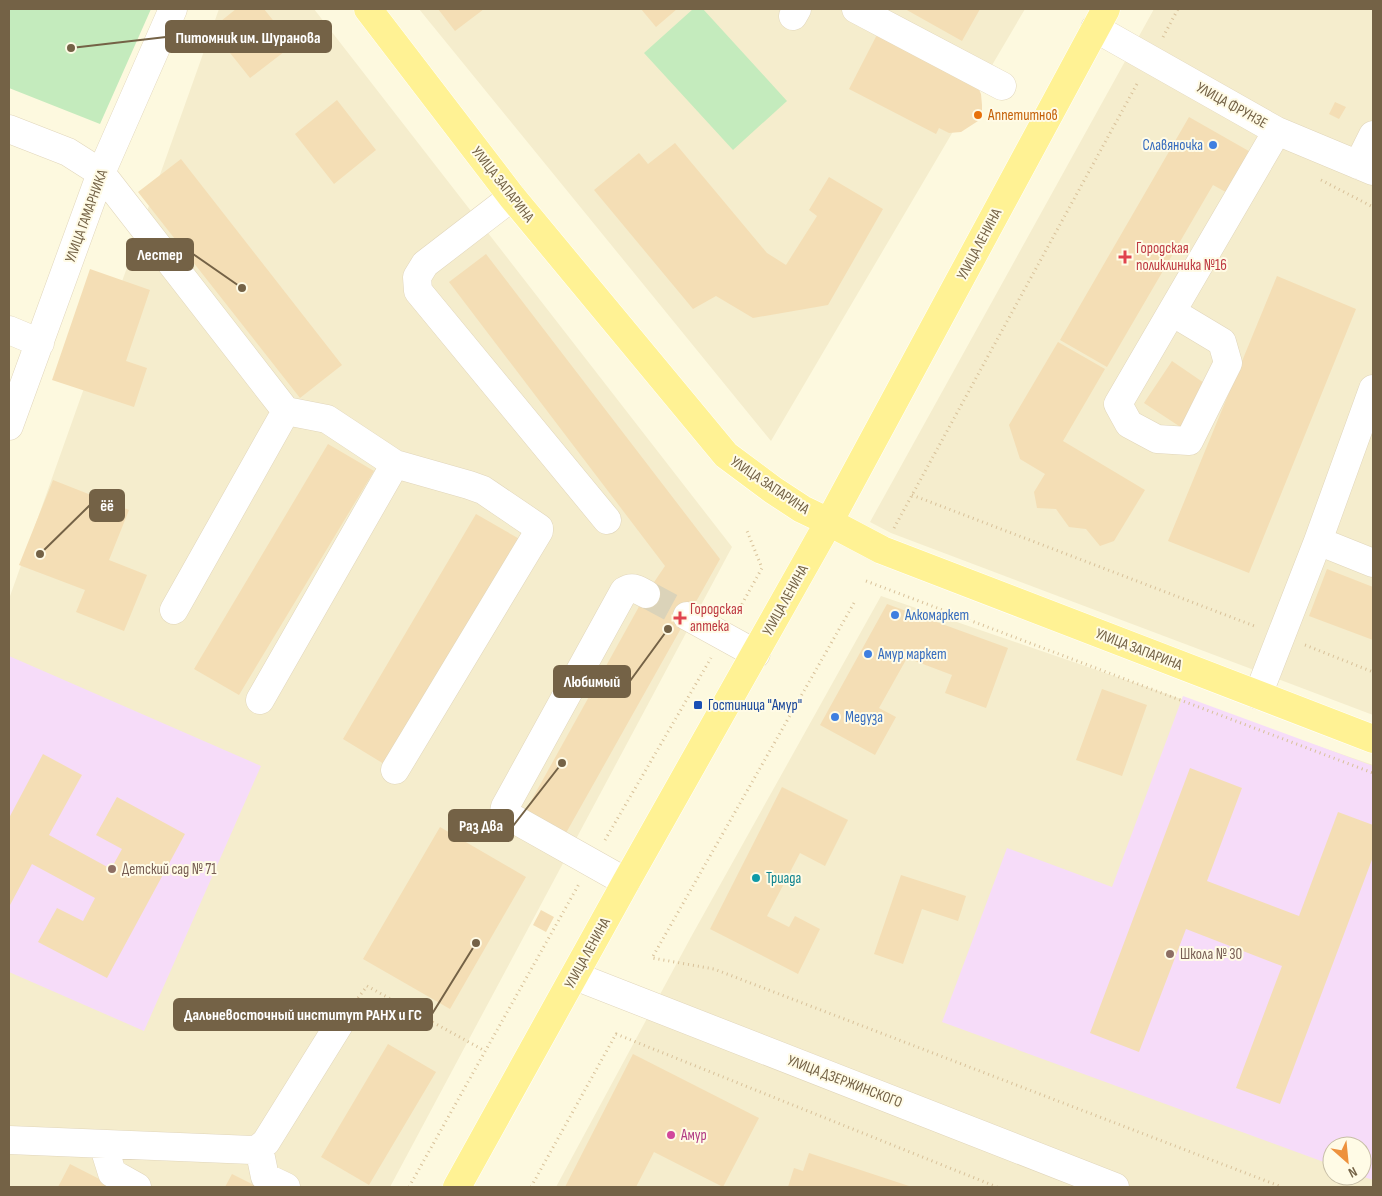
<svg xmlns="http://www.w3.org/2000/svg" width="1382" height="1196" viewBox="0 0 1382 1196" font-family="'Sofia Sans Condensed',sans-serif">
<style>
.residential{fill:#f5edcd;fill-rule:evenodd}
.education{fill:#f6dcf9}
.green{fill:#c4ebbd}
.building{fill:#f4deb5}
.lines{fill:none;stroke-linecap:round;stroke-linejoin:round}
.minor-tunnel{stroke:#dbd3b9;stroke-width:28;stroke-dasharray:28 14;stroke-linecap:butt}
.minor-casing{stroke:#e1d6bb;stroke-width:29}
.major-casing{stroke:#fff;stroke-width:29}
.path{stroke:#d8c199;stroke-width:3;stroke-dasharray:1 4;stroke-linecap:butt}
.minor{stroke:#fff;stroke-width:28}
.major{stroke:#fff294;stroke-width:28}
.food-dot{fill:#e8710a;stroke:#fffbe6;stroke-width:2}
.shop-dot{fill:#3f7fe0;stroke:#fffbe6;stroke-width:2}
.health-dot{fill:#e0444e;stroke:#fffbe6;stroke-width:2}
.transit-dot{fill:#1a4fb4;stroke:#fffbe6;stroke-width:2}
.education-dot{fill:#8d6e63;stroke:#fffbe6;stroke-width:2}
.culture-dot{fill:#0f9aa8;stroke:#fffbe6;stroke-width:2}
.hotel-dot{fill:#d1479c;stroke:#fffbe6;stroke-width:2}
.labels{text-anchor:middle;stroke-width:4;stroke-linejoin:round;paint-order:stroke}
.street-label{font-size:15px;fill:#746246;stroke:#fffbe6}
.food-label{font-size:15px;fill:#c56008;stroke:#fffbe6;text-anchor:start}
.shop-label{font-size:15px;fill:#366cbe;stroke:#fffbe6;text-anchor:start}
.health-label{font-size:15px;fill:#be3a42;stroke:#fffbe6;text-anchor:start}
.transit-label{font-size:15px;fill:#164399;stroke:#fffbe6;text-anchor:start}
.education-label{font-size:15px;fill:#785e54;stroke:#fffbe6;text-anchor:start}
.culture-label{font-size:15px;fill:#0d838f;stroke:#fffbe6;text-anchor:start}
.hotel-label{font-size:15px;fill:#b23c85;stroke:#fffbe6;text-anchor:start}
.leader{fill:none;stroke:#746246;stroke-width:2}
.callout-dot{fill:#746246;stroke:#fffbe6;stroke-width:2}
.callout{fill:#746246;stroke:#746246;stroke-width:2}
.callout-label{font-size:16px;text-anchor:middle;font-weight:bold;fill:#fff}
</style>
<rect width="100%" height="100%" fill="#fdf9df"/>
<path class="residential" d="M219,9h95l418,538 -342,640h-381v-588z
M419,9h606l-254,432z
M1154,9h219v706l-482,-182 -21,-11z
M881,596l492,169v422h-817l135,-250zM1332,1146h30v30h-30z"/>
<path class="education" d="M9,656l252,110 -117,265 -135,-59z
M1183,696l190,70v414l-12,-4 1,-30h-30v19l-390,-143 65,-174 105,39z"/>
<path class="green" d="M9,9h142l-51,115 -91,-36z
M693,9h10l84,92 -54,49 -89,-97z"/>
<path class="building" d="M236,9h28l29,36 -43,33 -39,-49z
M438,9h46l-29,22z
M641,9h36l-21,18z
M905,9h75l-18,32z
M882,25l94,58 5,11 1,11v9l-4,7 -17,11 -12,1 -10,-5 -3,6 -87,-45z
M337,100l39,50 -42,34 -39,-50z
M1335,102l11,5 -7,12 -10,-5z
M1189,117l65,37 -23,41 -18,-10 -106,182 -47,-27z
M675,143l92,110 19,12 31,-49 -8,-6 20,-33 54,32 -55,96 -75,13 -37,-22 -23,13 -99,-119 45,-37 9,11z
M181,159l161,206 -42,33 -162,-206z
M486,254l234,305 -154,274 -40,-23 120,-216 19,-28 -216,-284z
M90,269l60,21 -24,71 21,7 -13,39 -82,-27z
M1277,276l79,33 -107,264 -81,-32z
M1058,342l47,27 -42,72 82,49 -31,51 -14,5 -14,-17 -17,-2 -13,-18 -19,-1 -3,-16 11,-18 -25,-15 -11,-34z
M1172,361l38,26 -28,41 -38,-25z
M328,444l46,27 -135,224 -45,-26z
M53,480l76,30 -20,50 38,15 -23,56 -48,-19 9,-22 -66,-25z
M476,514l47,27 -139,223 -41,-25z
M1327,569l46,18v53l-64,-24z
M887,604l121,44 -22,60 -41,-15 7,-18 -45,-17 -28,50 17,9 -21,38 -55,-30z
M1102,689l45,16 -25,71 -46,-16z
M43,754l39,21 -33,60 62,34 11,-20 -26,-14 21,-38 68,37 -78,144 -69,-36 19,-34 26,13 12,-23 -63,-34 -23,43v-89z
M1190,768l52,20 -35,93 92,35 39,-104 35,13v32l-93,247 -44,-16 46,-122 -96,-37 -47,123 -49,-19z
M782,787l66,33 -23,46 -25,-13 -33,63 22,11 6,-11 25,13 -22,45 -88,-45z
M440,827l86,50 -76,132 -87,-50z
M901,875l65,21 -8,25 -36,-12 -19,55 -29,-10z
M541,910l13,7 -8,15 -13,-7z
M388,1044l48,28 -67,113 -48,-28z
M633,1054l126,64 -36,69 -69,-35 -18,35h-71z
M809,1153l103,34h-124l6,-19 9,3z
M70,1164l45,23h-57z
M232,1174l26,13h-33z"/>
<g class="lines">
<path class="minor-tunnel" d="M646,594l41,22"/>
<defs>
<path id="minor" d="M856,9l146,77
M793,16l4,-7
M1095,28l182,103 96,40
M9,129l59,23 33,21 185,238 -112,199
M1358,165l15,-30
M512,197l-87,67 -8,13 1,14 189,229
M1172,312l50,30 6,21 -39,78 -32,-2 -28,-15 -11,-20 159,-273
M9,330l31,13
M286,411l41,8 68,45 74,21 14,5 56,38v3l-144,239
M9,426l92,-253 72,-164
M1318,541l55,-152
M687,616l69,38
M1258,695l60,-154 55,22
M260,700l135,-236
M626,882l-119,-67 -3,-3 1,-5 119,-216c9,-6 14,-1 22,3
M575,976l540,211
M9,1140l243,10 7,-2 7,-6 74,-119
M103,1144l9,29 25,14
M259,1148l6,29 21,10"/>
<path id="major" d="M368,9l144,188 214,258 47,35 29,19 27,13 53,28 491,189
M457,1187l169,-305 203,-360 277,-513"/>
</defs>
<use href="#minor" class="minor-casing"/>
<use href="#major" class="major-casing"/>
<path class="path" d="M1163,37l15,-28
M1321,180l52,27
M912,495l345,132
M894,528l244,-446
M866,581l507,192
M854,603l-202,355 62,11 568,218
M737,613l25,-45 -15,-37
M1305,645l68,27
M605,840l106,-182
M355,1002l12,-16 118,65
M409,1187l170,-303
M531,1187l85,-153 381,153"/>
<use href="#minor" class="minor"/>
<use href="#major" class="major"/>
</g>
<circle class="food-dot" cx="978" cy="115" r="5"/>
<g class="shop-dot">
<circle cx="1213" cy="145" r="5"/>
<circle cx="895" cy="615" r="5"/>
<circle cx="868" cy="654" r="5"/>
<circle cx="835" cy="717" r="5"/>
</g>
<g class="health-dot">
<path d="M1122.5 249.5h5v5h5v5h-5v5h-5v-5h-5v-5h5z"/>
<path d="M677.5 610.5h5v5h5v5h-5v5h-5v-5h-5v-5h5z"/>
</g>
<rect class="transit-dot" x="693" y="700" width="10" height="10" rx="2.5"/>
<g class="education-dot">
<circle cx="112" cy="869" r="5"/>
<circle cx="1170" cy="954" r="5"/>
</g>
<circle class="culture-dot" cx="756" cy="878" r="5"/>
<circle class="hotel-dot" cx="671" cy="1135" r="5"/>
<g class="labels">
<g class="street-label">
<text transform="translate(1232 105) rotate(29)" y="5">УЛИЦА ФРУНЗЕ</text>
<text transform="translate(503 184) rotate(52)" y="5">УЛИЦА ЗАПАРИНА</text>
<text transform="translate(86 216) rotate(-70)" y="5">УЛИЦА ГАМАРНИКА</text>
<text transform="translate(979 244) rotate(-62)" y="5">УЛИЦА ЛЕНИНА</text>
<text transform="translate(770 485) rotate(34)" y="5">УЛИЦА ЗАПАРИНА</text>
<text transform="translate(785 600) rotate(-61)" y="5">УЛИЦА ЛЕНИНА</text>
<text transform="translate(1139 649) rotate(21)" y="5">УЛИЦА ЗАПАРИНА</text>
<text transform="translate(587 953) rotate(-61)" y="5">УЛИЦА ЛЕНИНА</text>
<text transform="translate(845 1081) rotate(21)" y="5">УЛИЦА ДЗЕРЖИНСКОГО</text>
</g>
<g class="food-label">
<text x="988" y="120">Аппетитнов</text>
</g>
<g class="shop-label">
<text x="1203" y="150" text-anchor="end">Славяночка</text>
<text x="905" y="620">Алкомаркет</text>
<text x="878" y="659">Амур маркет</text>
<text x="845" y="722">Медуза</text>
</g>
<g class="health-label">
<text x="1136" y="253">Городская<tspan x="1136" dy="17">поликлиника №16</tspan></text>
<text x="690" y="614">Городская<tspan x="690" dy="17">аптека</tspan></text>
</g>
<g class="transit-label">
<text x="708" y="710">Гостиница "Амур"</text>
</g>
<g class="education-label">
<text x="122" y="874">Детский сад № 71</text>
<text x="1180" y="959">Школа № 30</text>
</g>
<g class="culture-label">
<text x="766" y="883">Триада</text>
</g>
<g class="hotel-label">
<text x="681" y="1140">Амур</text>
</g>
</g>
<path class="leader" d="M71 48L166 37M242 288L193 254M40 554L90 505M668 629L630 681M562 763L513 826M476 943L432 1014"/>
<g class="callout-dot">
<circle cx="71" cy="48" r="5"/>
<circle cx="242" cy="288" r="5"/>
<circle cx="40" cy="554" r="5"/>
<circle cx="668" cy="629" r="5"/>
<circle cx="562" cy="763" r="5"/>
<circle cx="476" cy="943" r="5"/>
</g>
<g class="callout">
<rect x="166" y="21" width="165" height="31" rx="5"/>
<rect x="127" y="239" width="66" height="31" rx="5"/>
<rect x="90" y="490" width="34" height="31" rx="5"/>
<rect x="554" y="666" width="76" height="31" rx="5"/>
<rect x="449" y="810" width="64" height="31" rx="5"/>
<rect x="174" y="999" width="258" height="31" rx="5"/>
</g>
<g class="callout-label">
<text x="248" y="43">Питомник им. Шуранова</text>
<text x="160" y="260">Лестер</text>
<text x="107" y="511">ёё</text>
<text x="592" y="687">Любимый</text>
<text x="481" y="831">Раз Два</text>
<text x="303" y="1020">Дальневосточный институт РАНХ и ГС</text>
</g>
<rect width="1382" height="1196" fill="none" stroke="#746246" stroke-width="20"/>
<g transform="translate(1347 1161) rotate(153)"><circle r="24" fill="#fffbe6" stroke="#c7bea6"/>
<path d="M0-4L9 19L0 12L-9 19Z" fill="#ed913d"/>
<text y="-8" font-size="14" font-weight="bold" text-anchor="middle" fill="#746246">N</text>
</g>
</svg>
